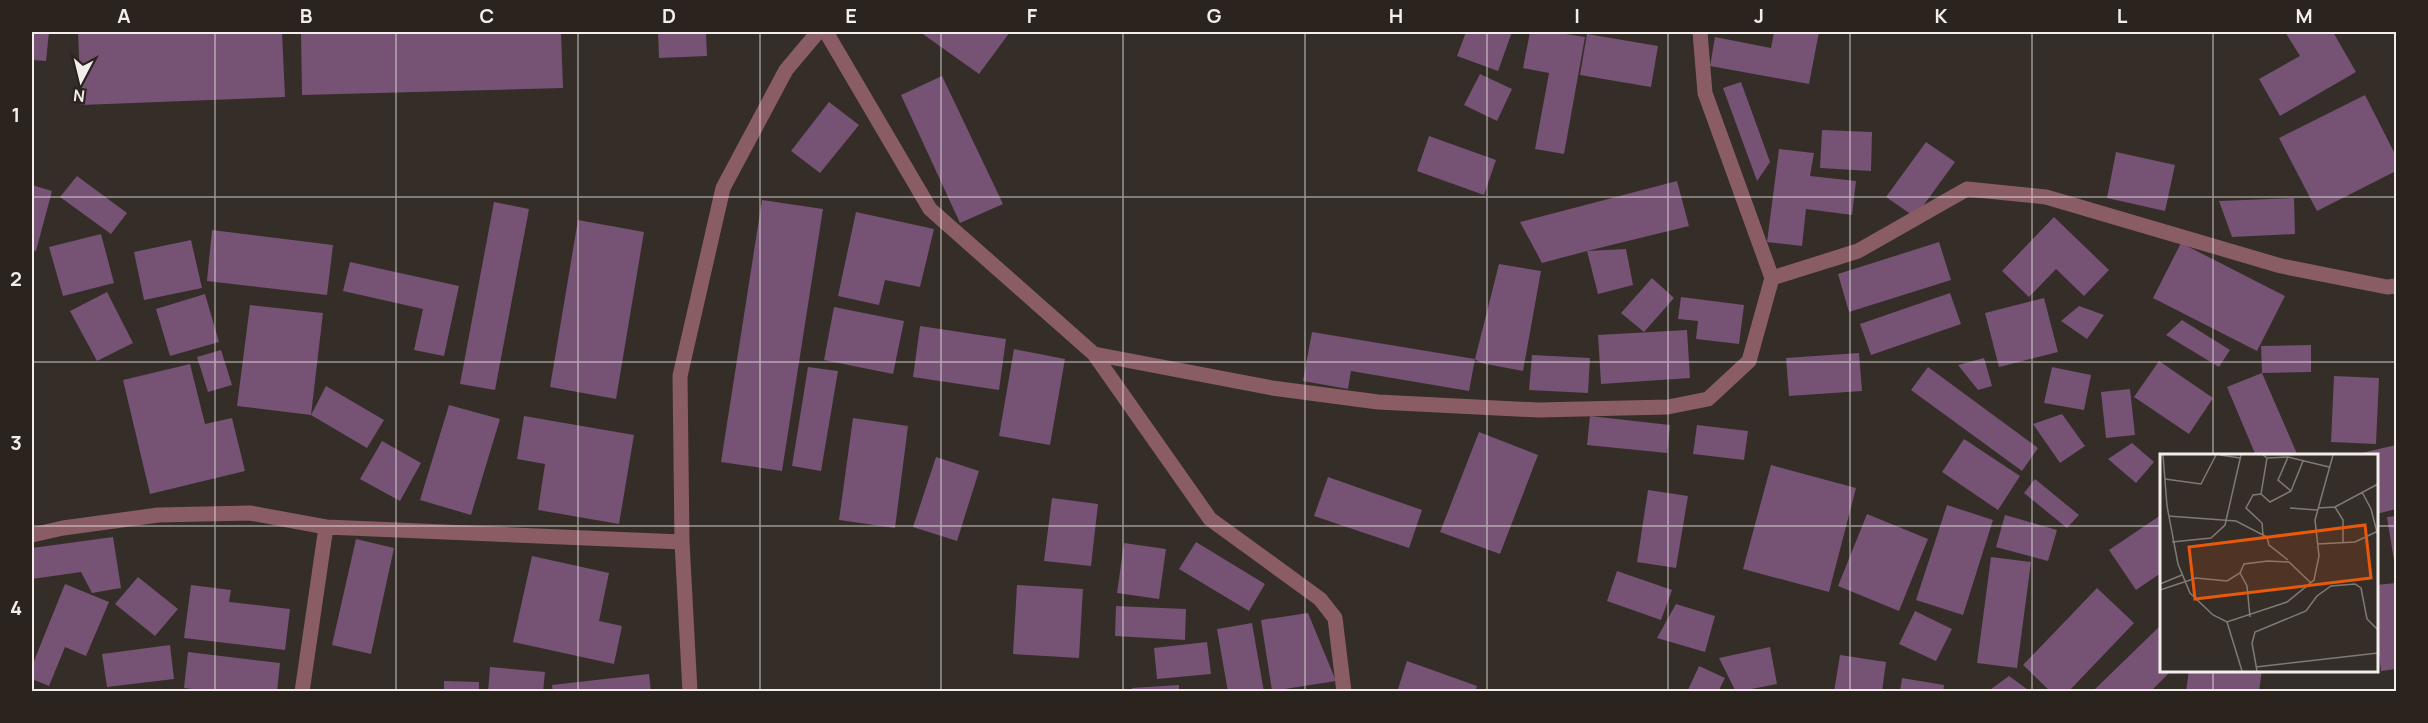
<svg xmlns="http://www.w3.org/2000/svg" width="2428" height="723" viewBox="0 0 2428 723" font-family="Manrope,sans-serif">
<style>
.building{fill:#765274}
.lines{fill:none;stroke-linecap:round;stroke-linejoin:round}
.minor{stroke:#895d63;stroke-width:15}
.grid{fill:none;stroke:#f3eeeb;stroke-width:1.5;stroke-opacity:0.55}
.inset-road{fill:none;stroke:#807a76;stroke-width:1.5}
.view{fill:#e8590c;fill-opacity:0.15;stroke:#e8590c;stroke-width:3}
.inset-edge{fill:none;stroke:#f3eeeb;stroke-width:3}
.neatline{fill:none;stroke:#f3eeeb;stroke-width:2}
.grid-label{font-size:20px;text-anchor:middle;font-weight:bold;fill:#f3eeeb}
</style>
<rect width="100%" height="100%" fill="#342d28"/>
<path class="building" d="M32,32h17l-3,29 -14,-1z
M78,32h204l3,65 -204,8z
M301,32h260l2,56 -261,7z
M658,32h48l1,24 -48,2z
M920,32h90l-31,42z
M1466,32h46l-14,39 -41,-15z
M1530,32h23l32,5 -21,117 -29,-5 14,-76 -26,-5z
M1774,32h45l-10,52 -99,-18 5,-29 56,11z
M2285,32h48l23,40 -76,44 -21,-37 41,-23z
M1587,34l71,12 -7,41 -71,-12z
M1480,74l32,15 -15,32 -33,-16z
M942,76l61,128 -43,19 -59,-128z
M1741,82l29,80 -13,19 -34,-93z
M2365,95l31,61v15l-79,40 -38,-73z
M829,102l30,23 -39,48 -29,-22z
M1822,130l50,2 -1,39 -51,-3z
M1429,136l67,24 -12,35 -67,-24z
M1926,142l29,20 -40,55 -29,-20z
M1779,149l35,4 -4,23 46,5 -4,34 -46,-6 -4,37 -35,-4z
M2116,152l59,13 -10,46 -58,-13z
M77,176l50,37 -16,21 -51,-37z
M1677,181l12,45 -102,25 39,-2 7,36 -35,9 -11,-43 -45,12 -22,-41z
M32,185l20,6 -16,60 -4,-1z
M2294,198l1,36 -63,3 -13,-36z
M762,200l61,9 -41,262 -61,-9z
M494,202l35,7 -34,181 -35,-6z
M856,212l78,17 -14,58 -35,-7 -6,25 -41,-9z
M2054,217l55,53 -25,26 -28,-27 -27,28 -27,-26z
M578,220l66,12 -28,167 -66,-12z
M212,230l121,15 -6,50 -120,-14z
M101,234l13,49 -51,13 -14,-49z
M191,240l11,48 -58,12 -10,-48z
M1939,242l12,38 -102,32 -11,-38z
M2181,243l104,53 -28,55 -104,-53z
M350,262l109,24 -15,70 -30,-6 9,-41 -80,-18z
M1499,264l42,7 -18,100 -42,-8 -6,-4z
M1652,278l22,20 -30,34 -23,-19z
M107,292l26,51 -36,18 -27,-50z
M1950,293l11,31 -90,31 -11,-31z
M205,294l14,48 -49,14 -14,-47z
M1681,297l63,8 -5,39 -43,-5 2,-18 -20,-2z
M2044,298l14,54 -59,15 -14,-54z
M250,305l73,8 -12,102 -74,-9z
M2079,306l25,9 -17,24 -26,-18z
M834,307l70,14 -11,53 -69,-14z
M2182,320l48,30 -11,17 -53,-32z
M920,326l86,13 -7,51 -86,-13z
M1687,330l3,48 -89,6 -3,-49z
M1312,332l163,27 -6,32 -118,-20 -3,18 -45,-8z
M2311,345v27l-49,1 -1,-27z
M1014,349l51,10 -15,86 -51,-9z
M221,350l11,35 -24,7 -11,-35z
M1859,353l3,38 -73,5 -3,-38z
M1532,355l58,3 -2,35 -59,-3z
M1984,358l8,28 -14,4 -20,-25z
M2159,361l54,37 -24,36 -55,-37z
M190,364l15,60 27,-6 13,53 -95,23 -27,-114z
M808,367l30,4 -17,100 -29,-5z
M1928,367l110,81 -16,23 -111,-81z
M2052,367l39,8 -7,35 -40,-7z
M2262,373l36,83h-42l-29,-69z
M2334,376l45,2 -3,66 -45,-2z
M326,386l58,34 -17,28 -56,-33z
M2130,389l5,46 -29,3 -5,-46z
M449,405l51,14 -29,96 -51,-15z
M2062,414l23,32 -25,17 -27,-39z
M524,416l110,19 -15,89 -81,-14 7,-46 -28,-5z
M1590,416l80,9 -3,28 -80,-8z
M853,418l55,8 -13,102 -56,-8z
M1697,425l51,6 -4,29 -51,-6z
M1479,432l59,23 -38,99 -60,-22z
M1964,439l56,37 -22,34 -56,-38z
M382,441l39,22 -21,38 -40,-22z
M2132,443l22,19 -18,21 -28,-24z
M2396,445v64l-20,5v-58l-23,-1z
M936,457l43,14 -22,70 -44,-14z
M1771,465l85,23 -27,104 -86,-23z
M1328,477l94,33 -13,38 -95,-32z
M2035,479l44,36 -12,13 -43,-35z
M1648,490l40,6 -12,72 -39,-6z
M1052,498l46,6 -7,62 -47,-5z
M1947,505l46,15 -30,95 -47,-15z
M1867,514l61,25 -29,72 -61,-25z
M2005,515l52,15 -9,31 -52,-14z
M2161,515v58l-25,17 -27,-40z
M2396,516v51h-1l-8,-50z
M113,537l8,51 -29,5 -11,-21 -49,7v-31z
M356,539l38,9 -23,106 -39,-9z
M1196,542l69,42 -16,27 -70,-42z
M1124,543l42,6 -7,50 -42,-6z
M532,556l77,17 -10,48 23,5 -8,38 -101,-22z
M1991,557l40,5 -14,106 -40,-5z
M1617,571l55,19 -11,30 -54,-19z
M138,577l40,32 -23,27 -40,-32z
M2396,583v86l-15,2 -5,-43v-43z
M65,584l44,18 -23,54 -21,-9 -16,39 -17,-7v-13z
M191,585l40,5 -2,12 61,7 -5,41 -101,-12z
M1017,585l66,4 -4,69 -66,-4z
M2097,588l37,35 -66,69h-17l-28,-27z
M1676,604l39,12 -10,36 -48,-14z
M1116,606l70,3 -1,31 -70,-4z
M1915,611l37,18 -16,32 -37,-17z
M1308,613l28,68 -64,10 -11,-71z
M1252,623l12,69h-36l-11,-63z
M2161,625v45h11l-22,22h-58z
M1207,642l4,32 -54,5 -3,-31z
M170,645l4,34 -67,8 -5,-33z
M1770,647l7,37 -41,8 -17,-34z
M188,652l92,11 -3,29h-62l-31,-4z
M1840,655l46,7 -4,30h-48z
M1407,661l70,25 -2,6h-78z
M1699,666l26,12 -7,14h-31z
M490,667l55,5 -2,20h-55z
M2189,670h73l-3,22h-73z
M649,674l2,18h-98l-1,-7z
M2009,676l22,16h-44z
M1902,678l42,7 -1,7h-43z
M444,681l35,1v10h-35z
M1179,685v7h-46l-1,-4z"/>
<g class="lines">
<path class="minor" d="M826,32l104,177 164,145 178,34 106,14 160,8 130,-3 40,-8 41,-38 23,-83 86,-27 109,-62 79,8 235,69 106,21 9,-1
M1700,32l5,61 67,185
M1094,354l116,165 110,80 15,19 9,74
M32,535l31,-7 95,-13 92,-2 76,14 356,15
M302,692l24,-165
M690,692l-8,-150 -2,-166 43,-188 63,-118 32,-38"/>
</g>
<path class="grid" d="M215,32v660M396,32v660M578,32v660M760,32v660M941,32v660M1123,32v660M1305,32v660M1487,32v660M1668,32v660M1850,32v660M2032,32v660M2213,32v424M32,197h2364M32,362h2364M32,526h2129M2376,526h20M2213,670v22"/>
<g transform="translate(2160 454)">
<rect width="218" height="218" fill="#342d28"/>
<path class="inset-road" d="M3,1l4,51 11,58 12,29 23,22 14,7 60,-20 27,-22 5,-24 -4,-36 18,-65M60,1l20,3M103,1l4,3 21,-1 41,10M128,3l-10,23 13,11M107,4l-6,36 9,8 21,-11 12,-30M5,25l36,5 15,-29M202,38l9,17 7,27M101,40l-8,1 -7,13 16,15 1,12M175,53l8,13v22M130,54l27,2M158,54l17,-1 43,-23M8,62l68,5 31,16 2,8 19,15M12,88l39,-4 14,-13 16,-70M157,90l38,-2 23,-11M80,119l7,13 3,31M0,130l22,-9M0,136l36,-12 31,3 13,-8 4,-9 24,-3 21,1 22,21M67,168l15,49M96,213l122,-14M97,217l-5,-28 3,-11 51,-21 11,-15 14,-10 24,-2 6,4 6,31 11,11"/>
<path class="view" d="M205,71l6,53 -176,21 -6,-52z"/>
<rect width="218" height="218" class="inset-edge"/>
</g>
<rect width="2428" height="723" fill="none" stroke="#2a231e" stroke-width="66"/>
<g transform="translate(81 81) rotate(187)" stroke="#2a231e" stroke-width="4.5" paint-order="stroke">
<path d="M0-4.5L10 22L0 15L-10 22Z" fill="#f3eeeb"/>
<text y="-9" font-size="16" font-weight="bold" text-anchor="middle" fill="#f3eeeb">N</text>
</g>
<rect x="33" y="33" width="2362" height="657" class="neatline"/>
<g class="grid-label">
<text x="124" y="23">A</text>
<text x="306" y="23">B</text>
<text x="487" y="23">C</text>
<text x="669" y="23">D</text>
<text x="851" y="23">E</text>
<text x="1032" y="23">F</text>
<text x="1214" y="23">G</text>
<text x="1396" y="23">H</text>
<text x="1577" y="23">I</text>
<text x="1759" y="23">J</text>
<text x="1941" y="23">K</text>
<text x="2122" y="23">L</text>
<text x="2304" y="23">M</text>
<text x="16" y="122">1</text>
<text x="16" y="286">2</text>
<text x="16" y="450">3</text>
<text x="16" y="615">4</text>
</g>
</svg>
